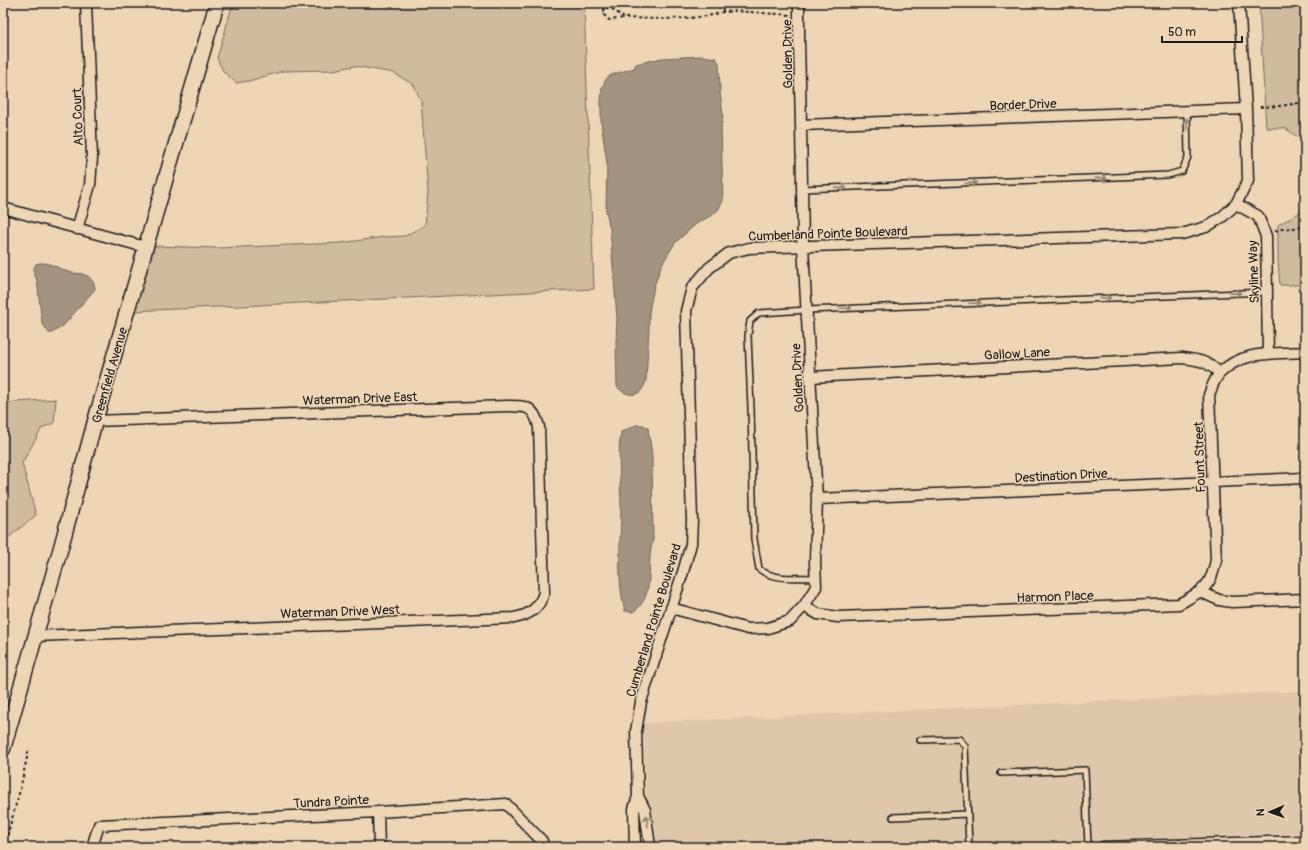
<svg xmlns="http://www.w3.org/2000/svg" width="1308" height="850" viewBox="0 0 1308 850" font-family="Pangolin,sans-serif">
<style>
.built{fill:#dec7ab}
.green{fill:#d0baa0;stroke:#766b5e}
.water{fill:#a39380;stroke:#6d6358}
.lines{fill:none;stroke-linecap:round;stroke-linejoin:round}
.lane-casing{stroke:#1c1c1c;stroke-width:8}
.street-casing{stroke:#1c1c1c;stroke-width:13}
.secondary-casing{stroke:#1c1c1c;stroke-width:17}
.path{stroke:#1c1c1c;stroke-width:2;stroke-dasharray:3 3;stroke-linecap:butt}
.lane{stroke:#eed5b6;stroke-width:5}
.street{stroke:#eed5b6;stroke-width:10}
.secondary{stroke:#eed5b6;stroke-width:14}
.oneway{stroke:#908271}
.labels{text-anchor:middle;stroke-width:3;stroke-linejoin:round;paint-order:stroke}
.street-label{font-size:13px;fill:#1c1c1c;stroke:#eed5b6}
</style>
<rect width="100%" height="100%" fill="#eed5b6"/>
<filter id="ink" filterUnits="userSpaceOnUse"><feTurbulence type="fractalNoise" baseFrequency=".025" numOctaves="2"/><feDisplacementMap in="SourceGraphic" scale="8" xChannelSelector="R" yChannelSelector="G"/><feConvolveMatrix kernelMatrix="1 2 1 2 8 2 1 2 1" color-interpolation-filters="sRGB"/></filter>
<g filter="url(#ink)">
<path class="built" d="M1305,691v156h-656l-6,-124z"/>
<path class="green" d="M233,3h351l10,286 -460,22 19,-65 65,2 123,-5 42,-6 22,-1 20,-11 3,-33 -7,-91 -7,-16 -20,-12 -40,-7 -21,4 -50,1 -34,10 -13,2 -13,-12 -6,-13z
M1259,3h46v140l-2,-2 -18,-13h-19z
M1305,201v84h-25l-2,-25v-35l21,-12z
M56,399l-2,24 -12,5 -20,35 14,52 -33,27v-139z"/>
<path class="water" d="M702,56l14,2 3,5 1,30 3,22 -2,12 2,74 -5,9 -6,5 -16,9 -21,19 -13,21 -8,22 -5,26v16l-3,52c-4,18 -17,18 -29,7l-1,-45 1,-24 -7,-89 -4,-18 1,-48 -6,-41v-21l1,-13 4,-9 5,-4 23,-7 2,-4 26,-6z
M39,263c12,-1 20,6 30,9 4,2 9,1 13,2 7,1 13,8 13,15l-32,37 -11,7h-3l-7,-10 -5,-43c-3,-5 -5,-10 -1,-16z
M636,425h7l5,3 4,27 1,85c-8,23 4,56 -20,72l-8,-1c-9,-32 -4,-70 -4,-103 0,-25 -4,-52 0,-76z"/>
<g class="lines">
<defs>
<path id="lane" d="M802,189l366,-14 14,-4 6,-14 -1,-46
M816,578c-18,-1 -42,3 -57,-9l-5,-30 -3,-131 -3,-72 2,-15 9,-8 48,-3 460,-18
M920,740l39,-1 6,7 4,101
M1001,773l84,-3 3,77
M893,817l75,-3"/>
<path id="street" d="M801,125l445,-16
M1236,204l22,12 8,20 2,118
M3,208l142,39
M77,229l13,-44 2,-27 -6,-155
M810,377l372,-19c18,2 24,3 38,15
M817,499l488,-21
M1201,592l18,8 13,2 73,-3
M804,606l14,8 20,3 341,-13c23,-13 32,-16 37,-44l-7,-165c3,-8 5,-16 11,-22 22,-23 56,-19 85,-21
M671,608l77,21 20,-1 22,-7 14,-15 12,-19 -1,-25 2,-63 -14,-253 -2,-121 -2,-83v-39
M35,636l479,-18c16,-3 25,-10 30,-25l-5,-166c-5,-22 -14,-21 -33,-21l-411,15
M638,796l7,14 5,37
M378,812l1,35
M92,847l7,-22 279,-13 128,-8 36,37 1,6
M635,847l-1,-38 4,-13 -2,-65 5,-29 42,-130 8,-28 1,-24 -6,-209 6,-23 17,-20 20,-15 20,-5 433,-14 24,-7 16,-10 14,-13 12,-23 -2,-72 -7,-106
M1103,847l202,-6"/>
<path id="secondary" d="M3,749l58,-202 34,-126 122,-418"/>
</defs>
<use href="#lane" class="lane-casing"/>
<use href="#street" class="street-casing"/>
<use href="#secondary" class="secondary-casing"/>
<path class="path" d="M723,3v9
M624,18l-13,-10h-7v7l5,5 15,-2 40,1 25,-1 19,-2 15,-4 13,-1 54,4
M1260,107l20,-1 25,-4
M1275,231l7,-2 23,-2
M4,847l16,-57 9,-42"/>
<use href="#lane" class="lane"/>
<use href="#street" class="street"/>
<use href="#secondary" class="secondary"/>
</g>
<defs><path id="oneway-shaft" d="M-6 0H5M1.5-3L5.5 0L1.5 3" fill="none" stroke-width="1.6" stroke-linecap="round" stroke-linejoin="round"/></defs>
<g class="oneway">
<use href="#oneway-shaft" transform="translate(1187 124) rotate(-92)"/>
<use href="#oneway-shaft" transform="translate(1101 178) rotate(-2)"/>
<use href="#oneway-shaft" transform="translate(971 183) rotate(-2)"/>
<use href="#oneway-shaft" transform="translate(841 188) rotate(-2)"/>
<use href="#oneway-shaft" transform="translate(1235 293) rotate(-2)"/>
<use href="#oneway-shaft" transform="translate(1105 298) rotate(-2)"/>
<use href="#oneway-shaft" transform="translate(975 303) rotate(-2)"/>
<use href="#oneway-shaft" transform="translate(846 308) rotate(-2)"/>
<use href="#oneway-shaft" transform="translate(647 821) rotate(-98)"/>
</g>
</g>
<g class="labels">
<g class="street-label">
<text transform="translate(787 54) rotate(-91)" y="5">Golden Drive</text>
<text transform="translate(1023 104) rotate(-2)" y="5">Border Drive</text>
<text transform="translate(77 117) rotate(-92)" y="5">Alto Court</text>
<text transform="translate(828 233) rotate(-2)" y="5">Cumberland Pointe Boulevard</text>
<text transform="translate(1253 272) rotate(-92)" y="5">Skyline Way</text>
<text transform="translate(1017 353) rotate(-3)" y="5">Gallow Lane</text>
<text transform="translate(109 375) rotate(-74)" y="5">Greenfield Avenue</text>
<text transform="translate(797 378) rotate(-93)" y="5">Golden Drive</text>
<text transform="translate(360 398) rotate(-2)" y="5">Waterman Drive East</text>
<text transform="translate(1199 457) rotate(-92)" y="5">Fount Street</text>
<text transform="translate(1061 475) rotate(-3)" y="5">Destination Drive</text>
<text transform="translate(1055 596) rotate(-2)" y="5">Harmon Place</text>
<text transform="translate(340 611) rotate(-2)" y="5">Waterman Drive West</text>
<text transform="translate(653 620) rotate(-73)" y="5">Cumberland Pointe Boulevard</text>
<text transform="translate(331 801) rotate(-3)" y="5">Tundra Pointe</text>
</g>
</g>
<rect width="1308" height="850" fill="none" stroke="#eed5b6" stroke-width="16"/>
<rect x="8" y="8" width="1292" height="834" fill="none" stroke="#1c1c1c" stroke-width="1.5" filter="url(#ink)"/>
<g transform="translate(1270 812) rotate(268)" stroke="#eed5b6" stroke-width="3" paint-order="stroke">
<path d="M0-3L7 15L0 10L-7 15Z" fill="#1c1c1c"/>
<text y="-6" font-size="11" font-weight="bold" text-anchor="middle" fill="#1c1c1c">N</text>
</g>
<path d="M1162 36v6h80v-6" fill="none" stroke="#1c1c1c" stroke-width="2"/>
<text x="1168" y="36" font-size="12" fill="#1c1c1c" stroke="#eed5b6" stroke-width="3" paint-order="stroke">50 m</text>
</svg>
